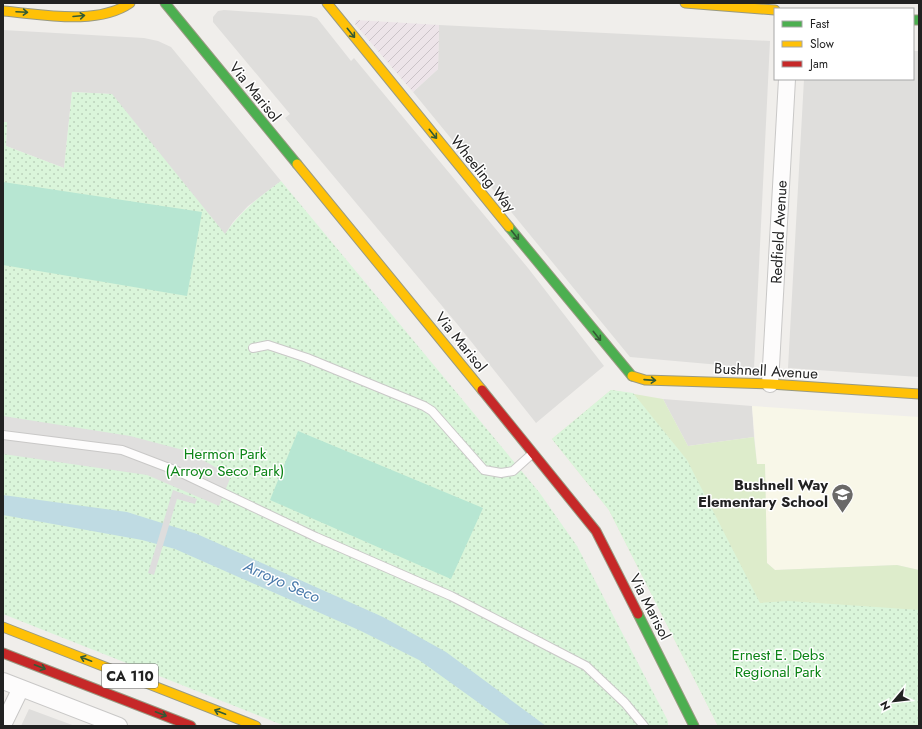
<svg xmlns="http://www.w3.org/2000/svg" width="922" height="729" viewBox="0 0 922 729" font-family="Jost,sans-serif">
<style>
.residential{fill:#dfdedc}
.industrial{fill:url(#industrial-furrows)}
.education{fill:#f8f7e8}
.grass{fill:#ddeccb}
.park{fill:url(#park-dots)}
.pitch{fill:#b7e6d2}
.parking{fill:#e0dfde}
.water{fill:#bfdbe3}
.pier{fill:#dedddd}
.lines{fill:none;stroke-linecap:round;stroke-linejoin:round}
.lane-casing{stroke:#c9c8c7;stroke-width:10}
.street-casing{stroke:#c9c8c7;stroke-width:18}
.fast-casing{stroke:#999a82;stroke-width:11}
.slow-casing{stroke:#999a82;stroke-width:11}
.jam-casing{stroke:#999a82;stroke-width:11}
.lane{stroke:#fdfcfc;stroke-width:8}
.street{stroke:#fdfcfc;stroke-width:16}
.fast{stroke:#4caf50;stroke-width:9}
.slow{stroke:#ffc107;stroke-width:9}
.jam{stroke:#c62828;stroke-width:9}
.oneway{stroke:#335a34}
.labels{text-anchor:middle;stroke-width:3;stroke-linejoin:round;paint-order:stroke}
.shield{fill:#fff;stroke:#646464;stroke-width:1}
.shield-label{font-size:14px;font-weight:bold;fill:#222}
.street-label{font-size:15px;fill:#222;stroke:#fff}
.park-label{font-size:15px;fill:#0c8416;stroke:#fff}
.poi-label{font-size:15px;font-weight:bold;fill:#222;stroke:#fff;text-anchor:end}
.water-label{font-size:16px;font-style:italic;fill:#4a7aab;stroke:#fff}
</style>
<defs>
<pattern id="industrial-furrows" width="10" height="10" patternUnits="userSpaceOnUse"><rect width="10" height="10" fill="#ede4e9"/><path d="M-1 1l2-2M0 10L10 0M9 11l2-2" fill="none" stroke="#cbc3c8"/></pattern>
<pattern id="park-dots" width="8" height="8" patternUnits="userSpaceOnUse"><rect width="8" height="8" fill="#daf5da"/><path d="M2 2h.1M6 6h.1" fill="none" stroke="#bbd2bb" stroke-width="1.8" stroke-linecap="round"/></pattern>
</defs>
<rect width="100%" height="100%" fill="#f0eeeb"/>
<path class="residential" d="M224,10l87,6 6,2 34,43 3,-3 174,210 76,98 -68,57 -78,-98 -173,-207 5,-4 -77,-92v-5l5,-6z
M439,25l331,16 -16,327 -124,-11 -217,-265 25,-23z
M3,30l141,8 14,3 13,6 110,134 -33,25 -15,16 -8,13 -114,-141 -39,-2 -8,76 -58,-22 1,-23 -4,-1z
M913,51h6v326l-131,-9 16,-289h109z
M663,399l89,7 2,31 -66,9z
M29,709l46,17h-54z"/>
<path class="industrial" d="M356,20l83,5 -1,44 -25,23 -58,-68z"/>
<path class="education" d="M752,406l167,11v153l-22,-5 -122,5 -8,-7 -2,-98h-8z"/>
<path class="grass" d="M611,390l52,9 25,47 66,-9 3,27h8l2,99 8,7 122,-5 22,5v156h-201l-109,-216 -57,-71z"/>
<path class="park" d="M72,92l40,2 113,140c17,-24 33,-36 56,-53l258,311 38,54 91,175v5h-383l-282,-112v-492h4l-1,24 58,22z
M611,390l22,3 54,67 73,143 29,-2 130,9v116h-201l-109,-216 -57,-71z"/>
<path class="pitch" d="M3,182l199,30 -15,84 -184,-31z
M298,431l185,77 -32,71 -181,-79z"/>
<path class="parking" d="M3,416l127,20 57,15 44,25 -12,30 -72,-31 -144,-21z"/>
<path class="water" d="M3,495l124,17 70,22 186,83 63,35 100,74h-35l-92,-66 -58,-29 -186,-82 -33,-9 -139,-25z"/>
<path class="pier" d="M173,490l24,9 -2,5 -18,-5 -23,76 -6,-2z"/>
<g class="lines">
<defs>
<path id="lane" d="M253,348l15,-3 39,13 117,48 8,5 52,59 17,3 12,-2 20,-18
M3,435l119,15 55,21 139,66 135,59 135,70 39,37 19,23"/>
<path id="street" d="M770,384l17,-305
M3,681l116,45
M3,725l18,-37"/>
<path id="fast" d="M165,3l132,161
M913,20h6
M509,227l123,149
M638,614l56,112"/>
<path id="slow" d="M327,3l182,224
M685,3l90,7
M3,11c38,3 94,15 127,-8
M297,164l185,226
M632,376l13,4 125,4 149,10
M3,627l253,99"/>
<path id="jam" d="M482,390l114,141 42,83
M3,653l188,73"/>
</defs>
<use href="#lane" class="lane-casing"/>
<use href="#street" class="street-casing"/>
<use href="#fast" class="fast-casing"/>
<use href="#slow" class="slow-casing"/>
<use href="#jam" class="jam-casing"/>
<use href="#lane" class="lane"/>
<use href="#street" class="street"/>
<use href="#fast" class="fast"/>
<use href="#slow" class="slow"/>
<use href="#jam" class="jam"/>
</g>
<defs><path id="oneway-shaft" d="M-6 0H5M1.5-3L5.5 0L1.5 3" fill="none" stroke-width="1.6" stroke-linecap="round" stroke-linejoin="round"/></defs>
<g class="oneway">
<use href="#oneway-shaft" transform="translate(22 12) rotate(3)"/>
<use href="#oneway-shaft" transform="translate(79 16) rotate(-5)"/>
<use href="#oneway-shaft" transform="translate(351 33) rotate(51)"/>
<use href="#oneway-shaft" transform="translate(433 134) rotate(51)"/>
<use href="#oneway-shaft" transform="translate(515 235) rotate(51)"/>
<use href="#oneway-shaft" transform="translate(597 336) rotate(51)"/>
<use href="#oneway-shaft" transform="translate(650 380) rotate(4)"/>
<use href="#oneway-shaft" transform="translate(86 659) rotate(-159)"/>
<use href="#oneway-shaft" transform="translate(40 667) rotate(21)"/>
<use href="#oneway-shaft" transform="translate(220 712) rotate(-159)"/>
<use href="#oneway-shaft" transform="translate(161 714) rotate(21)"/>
</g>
<defs>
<symbol id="school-pin" viewBox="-11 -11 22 30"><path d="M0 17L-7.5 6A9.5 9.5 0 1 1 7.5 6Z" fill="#6a6968" stroke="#fff"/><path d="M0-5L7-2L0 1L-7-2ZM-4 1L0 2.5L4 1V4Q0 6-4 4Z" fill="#fff"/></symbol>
</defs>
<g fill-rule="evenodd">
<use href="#school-pin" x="830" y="482" width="25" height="34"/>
</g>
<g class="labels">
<rect class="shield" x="102" y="664" width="56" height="24" rx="3"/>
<g class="shield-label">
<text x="130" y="681">CA 110</text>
</g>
<g class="street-label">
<text transform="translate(255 92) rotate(51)" y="5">Via Marisol</text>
<text transform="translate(483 174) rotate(51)" y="5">Wheeling Way</text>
<text transform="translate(779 232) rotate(-87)" y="5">Redfield Avenue</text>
<text transform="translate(461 342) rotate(51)" y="5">Via Marisol</text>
<text transform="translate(766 371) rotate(3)" y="5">Bushnell Avenue</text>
<text transform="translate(650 607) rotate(63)" y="5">Via Marisol</text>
</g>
<g class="park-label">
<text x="225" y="459">Hermon Park<tspan x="225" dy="17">(Arroyo Seco Park)</tspan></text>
<text x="778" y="660">Ernest E. Debs<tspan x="778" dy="17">Regional Park</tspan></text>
</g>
<g class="poi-label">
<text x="828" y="490">Bushnell Way<tspan x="828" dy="17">Elementary School</tspan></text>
</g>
<g class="water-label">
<text transform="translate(282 581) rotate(24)" y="6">Arroyo Seco</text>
</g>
</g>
<rect width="922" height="729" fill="none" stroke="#222222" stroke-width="8"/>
<rect x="774" y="8" width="140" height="72" fill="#ffffff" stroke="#a7a7a7"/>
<rect x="782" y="21" width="20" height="6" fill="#4caf50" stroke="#a7a7a7"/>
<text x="810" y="28" font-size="12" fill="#222222">Fast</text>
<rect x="782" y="41" width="20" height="6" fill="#ffc107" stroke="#a7a7a7"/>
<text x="810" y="48" font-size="12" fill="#222222">Slow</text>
<rect x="782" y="61" width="20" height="6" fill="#c62828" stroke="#a7a7a7"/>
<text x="810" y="68" font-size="12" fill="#222222">Jam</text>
<g transform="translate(894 701) rotate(242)" stroke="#ffffff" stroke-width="3" paint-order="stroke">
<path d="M0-3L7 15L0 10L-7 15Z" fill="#222222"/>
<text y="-6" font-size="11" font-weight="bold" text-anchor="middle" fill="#222222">N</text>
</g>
</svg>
